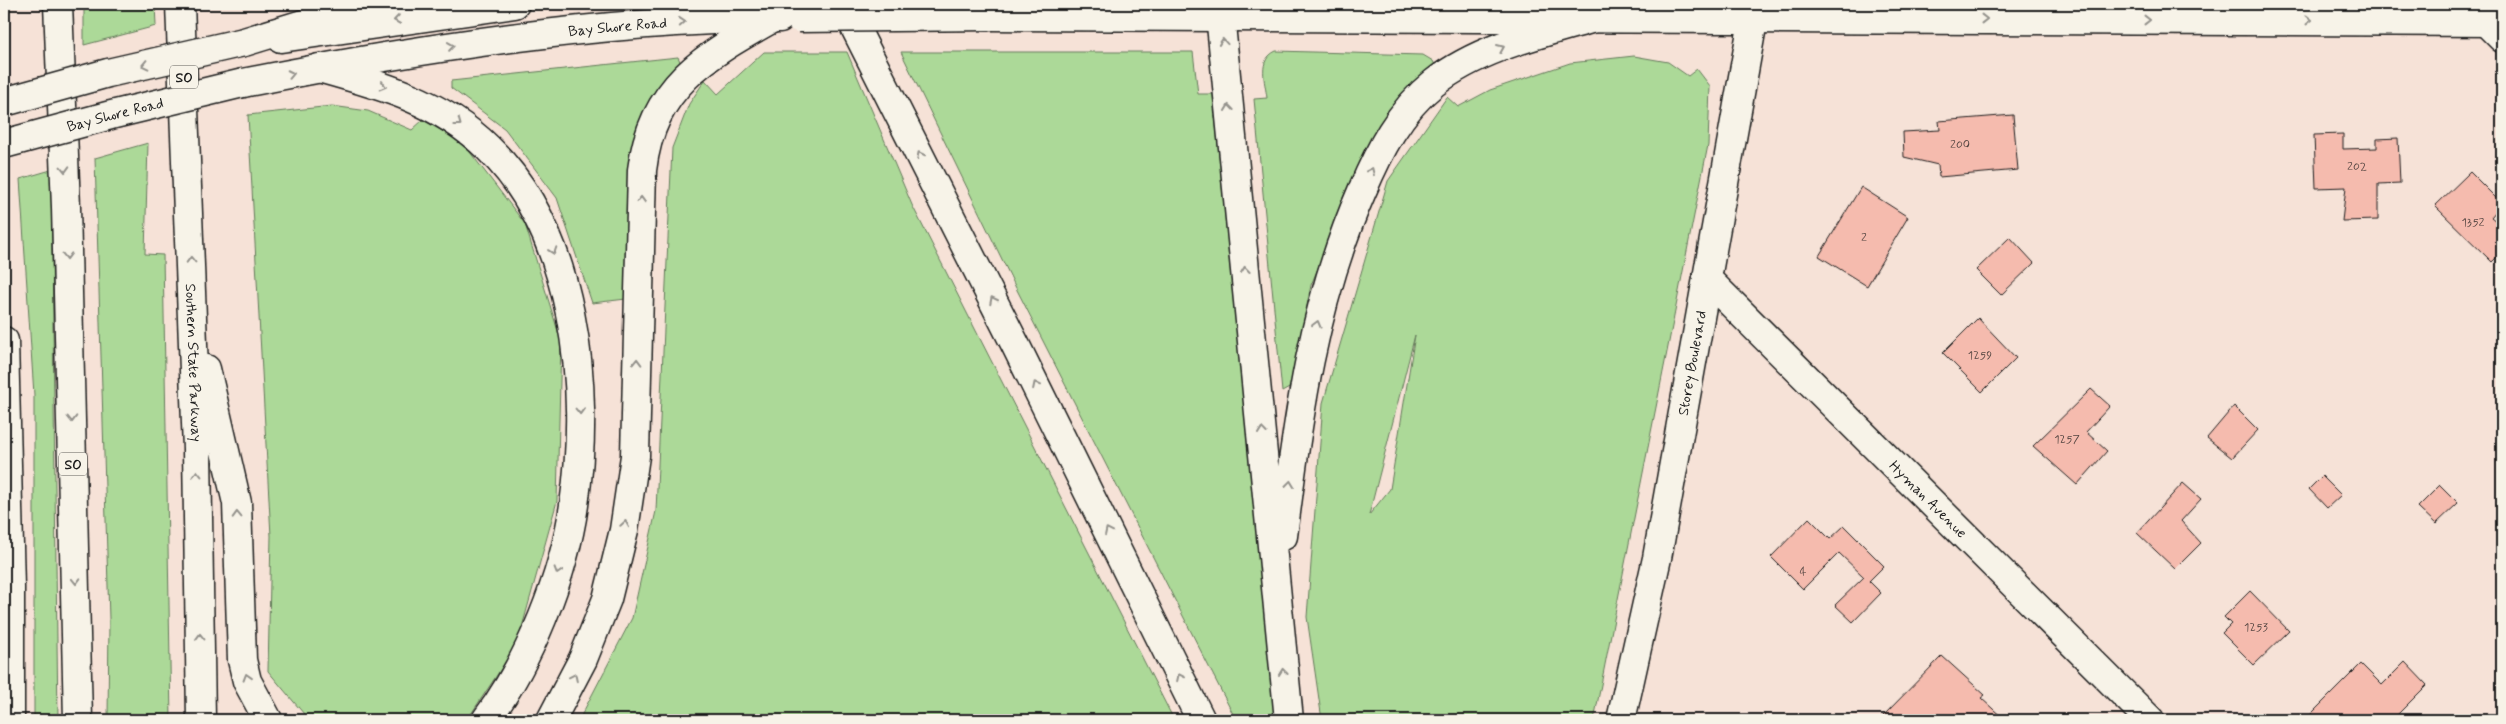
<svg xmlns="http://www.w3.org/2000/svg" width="2506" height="724" viewBox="0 0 2506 724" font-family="Mynerve,sans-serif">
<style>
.green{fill:#acd998;stroke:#647a5a;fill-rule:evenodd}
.building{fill:#f5bbae;stroke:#1c1c1c}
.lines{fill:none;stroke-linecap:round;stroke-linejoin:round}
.minor-casing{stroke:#1c1c1c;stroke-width:31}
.secondary-casing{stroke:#1c1c1c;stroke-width:31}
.motorway-casing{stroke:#1c1c1c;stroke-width:31}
.minor{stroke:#f7f3e8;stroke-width:28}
.secondary{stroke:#f7f3e8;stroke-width:28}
.motorway{stroke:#f7f3e8;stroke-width:28}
.secondary-bridge-casing{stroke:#1c1c1c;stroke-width:31;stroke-linecap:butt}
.secondary-bridge{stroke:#f7f3e8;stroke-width:28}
.oneway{stroke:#94928c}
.labels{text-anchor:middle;stroke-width:4;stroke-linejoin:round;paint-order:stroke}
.number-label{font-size:12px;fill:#524440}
.shield{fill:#f7f3e8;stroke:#5e5c59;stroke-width:1}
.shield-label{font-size:14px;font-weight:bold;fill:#1c1c1c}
.street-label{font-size:15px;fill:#1c1c1c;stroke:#f7f3e8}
</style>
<rect width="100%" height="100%" fill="#f6e2d7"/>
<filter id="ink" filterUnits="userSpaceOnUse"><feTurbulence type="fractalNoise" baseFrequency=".02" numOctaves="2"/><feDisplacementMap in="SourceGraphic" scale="10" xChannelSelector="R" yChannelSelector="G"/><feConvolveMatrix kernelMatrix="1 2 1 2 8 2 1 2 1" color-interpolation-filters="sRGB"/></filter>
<g filter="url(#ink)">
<path class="green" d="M84,4h71l1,22 -72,19z
M1276,51l147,4 10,6 4,8 -77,99 -49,117 -20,102 -9,5 -28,-293 13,-1c-2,-17 -10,-38 9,-47z
M764,52h83l65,153 262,515h-595l53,-102 24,-107 16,-363 17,-44 16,-24 13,14z
M901,52h292l5,42h15l62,626h-39l-221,-434z
M1634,56l34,6 20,14 9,-7 13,17 -2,59 -114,575h-272l-15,-103 16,-214 65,-222 59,-84 11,10 32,-17 80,-27zM1415,335l-25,154 -21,26z
M678,57l5,11 -30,28 -21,51 -6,152 -34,4 -35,-105 -52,-69 -54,-41v-7z
M332,106l36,5 44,19 11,-10 40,23 62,81 36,117 -4,160 -40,144 -50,75h-158l-41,-49 3,-135 -23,-421z
M148,143l-3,111 18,1 8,465h-63l1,-101 -14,-461z
M51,170l7,550h-24v-325l-14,-216z"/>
<path class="building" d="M2013,115l5,55 -79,7 -1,-12 -34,-8 -1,-25 37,-2 -1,-9z
M2343,134v15l34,-1v-9l21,-1 2,45 -22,1v36l-36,1 4,-34 -30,1 -2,-53z
M2470,172l32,32 -11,13 11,9v26l-10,10 -57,-56z
M1861,187l47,30 -41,69 -48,-30z
M2010,237l24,26 -33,32 -25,-25z
M1978,318l38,40 -34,34 -39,-39z
M2091,389l19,17 -24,26 21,19 -30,34 -44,-39z
M2234,406l24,24 -26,28 -25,-20z
M2322,476l19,19 -14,13 -18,-19z
M2183,483l18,16 -20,22 20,22 -26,26 -38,-36z
M2440,485l18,18 -22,21 -18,-17z
M1809,518l21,21 14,-13 40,40 -15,15 12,12 -28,29 -18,-17 29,-28 -25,-24 -36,36 -32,-32z
M2250,591l39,40 -35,34 -32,-32 9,-9 -7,-7z
M1942,656l43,39 -4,3 24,22h-118l-4,-4z
M2405,662l22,23 -35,35h-87l56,-56 21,21z"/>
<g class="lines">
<defs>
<g id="minor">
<path d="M2468,4l34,34"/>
<path id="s1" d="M1707,279l443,441"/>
<path id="s2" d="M1621,720l36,-162 99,-554"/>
</g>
<g id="secondary">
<path d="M990,16l1512,6"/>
<path d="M281,38l234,-34"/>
<path id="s3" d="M243,83c177,-35 356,-63 537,-65"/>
</g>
<g id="motorway">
<path d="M58,4l8,203 12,513"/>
<path id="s4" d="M180,4l17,445 4,271"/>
<path d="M843,4l172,340 186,376"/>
<path d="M1219,4l70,716"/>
<path d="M244,42l85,-26 30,-12"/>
<path d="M319,68c62,17 121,33 169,80 88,85 103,241 86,357 -10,71 -45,158 -88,215"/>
<path d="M4,341l6,247v132"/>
<path d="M206,369l31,134 5,157 5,21 21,39"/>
<path d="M1283,536c15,-120 30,-233 79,-345 17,-40 37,-80 72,-108 44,-35 108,-50 160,-65"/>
<path d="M551,720l32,-61 24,-60 17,-69 11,-74 7,-286c10,-84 63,-114 131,-152"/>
</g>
</defs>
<use href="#minor" class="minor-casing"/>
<use href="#secondary" class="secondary-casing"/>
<use href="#motorway" class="motorway-casing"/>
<use href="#minor" class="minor"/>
<use href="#secondary" class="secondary"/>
<use href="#motorway" class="motorway"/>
<defs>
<g id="secondary-bridge">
<path d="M799,18l191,-2"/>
<path d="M4,102l104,-29 136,-31"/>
<path id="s5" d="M4,144l107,-29 132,-32"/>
</g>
</defs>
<use href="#secondary-bridge" class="secondary-bridge-casing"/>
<use href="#secondary-bridge" class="secondary-bridge"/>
</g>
<defs><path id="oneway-chevron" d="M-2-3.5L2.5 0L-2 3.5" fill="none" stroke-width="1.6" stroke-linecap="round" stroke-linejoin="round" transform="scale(1.25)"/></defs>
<g class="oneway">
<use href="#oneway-chevron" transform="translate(1984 19)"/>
<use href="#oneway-chevron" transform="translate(397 20) rotate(172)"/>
<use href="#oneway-chevron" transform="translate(2147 20)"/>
<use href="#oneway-chevron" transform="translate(2309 20)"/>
<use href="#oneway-chevron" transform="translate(682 22) rotate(-4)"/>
<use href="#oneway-chevron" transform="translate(1223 42) rotate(-95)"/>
<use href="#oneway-chevron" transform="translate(451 46) rotate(-8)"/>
<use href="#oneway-chevron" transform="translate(1501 48) rotate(-23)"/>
<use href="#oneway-chevron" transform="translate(145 65) rotate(167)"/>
<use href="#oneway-chevron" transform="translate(291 74) rotate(-12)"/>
<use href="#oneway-chevron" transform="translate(383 86) rotate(17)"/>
<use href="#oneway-chevron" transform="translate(1229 108) rotate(-96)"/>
<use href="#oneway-chevron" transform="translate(458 123) rotate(37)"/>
<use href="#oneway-chevron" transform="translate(920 155) rotate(-117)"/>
<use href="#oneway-chevron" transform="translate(65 169) rotate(88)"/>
<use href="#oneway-chevron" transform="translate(1371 171) rotate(-65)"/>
<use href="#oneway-chevron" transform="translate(641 200) rotate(-89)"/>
<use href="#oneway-chevron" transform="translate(553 251) rotate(71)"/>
<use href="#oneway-chevron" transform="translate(67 256) rotate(89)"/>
<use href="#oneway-chevron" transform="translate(191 260) rotate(-92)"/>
<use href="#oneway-chevron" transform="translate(1245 270) rotate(-96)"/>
<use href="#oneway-chevron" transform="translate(993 300) rotate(-117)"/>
<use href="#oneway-chevron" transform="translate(1317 324) rotate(-75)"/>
<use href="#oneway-chevron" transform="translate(637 362) rotate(-89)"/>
<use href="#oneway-chevron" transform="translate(1036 385) rotate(-116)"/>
<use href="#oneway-chevron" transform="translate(580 411) rotate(88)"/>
<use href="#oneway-chevron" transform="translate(72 419) rotate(89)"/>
<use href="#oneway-chevron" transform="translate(1262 431) rotate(-96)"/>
<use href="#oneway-chevron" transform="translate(197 474) rotate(-91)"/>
<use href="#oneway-chevron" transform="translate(1290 484) rotate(-83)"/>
<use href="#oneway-chevron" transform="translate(237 515) rotate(-92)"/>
<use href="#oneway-chevron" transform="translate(625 524) rotate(-81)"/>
<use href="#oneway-chevron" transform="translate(1108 531) rotate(-116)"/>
<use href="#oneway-chevron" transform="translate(558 571) rotate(107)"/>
<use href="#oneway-chevron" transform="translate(76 581) rotate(89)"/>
<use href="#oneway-chevron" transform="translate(200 637) rotate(-91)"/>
<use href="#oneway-chevron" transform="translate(1283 672) rotate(-96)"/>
<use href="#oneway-chevron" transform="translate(247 677) rotate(-107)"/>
<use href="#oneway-chevron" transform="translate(574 677) rotate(-64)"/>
<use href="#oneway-chevron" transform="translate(1180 677) rotate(-116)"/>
</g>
</g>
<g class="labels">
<g class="number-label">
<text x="1960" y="148">200</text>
<text x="2357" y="170">202</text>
<text x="2473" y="226">1352</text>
<text x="1864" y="241">2</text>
<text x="1980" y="359">1259</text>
<text x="2067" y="443">1257</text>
<text x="1803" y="575">4</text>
<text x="2256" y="631">1253</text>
</g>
<g class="shield">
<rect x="170" y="65.5" width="28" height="23" rx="4"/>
<rect x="59" y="452.5" width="28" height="23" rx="4"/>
</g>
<g class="shield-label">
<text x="184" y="82">SO</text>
<text x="73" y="469">SO</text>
</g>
<g class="street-label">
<text dy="5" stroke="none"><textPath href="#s3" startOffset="379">Bay Shore Road</textPath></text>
<text dy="5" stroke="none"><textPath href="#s5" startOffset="115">Bay Shore Road</textPath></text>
<text dy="5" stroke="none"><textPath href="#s4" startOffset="359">Southern State Parkway</textPath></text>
<text dy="5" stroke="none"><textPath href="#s2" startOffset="364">Storey Boulevard</textPath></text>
<text dy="5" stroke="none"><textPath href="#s1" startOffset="312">Hyman Avenue</textPath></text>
</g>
</g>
<rect width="2506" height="724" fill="none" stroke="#f7f3e8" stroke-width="20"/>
<rect x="10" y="10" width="2486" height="704" fill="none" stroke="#1c1c1c" stroke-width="2" filter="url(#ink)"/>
</svg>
